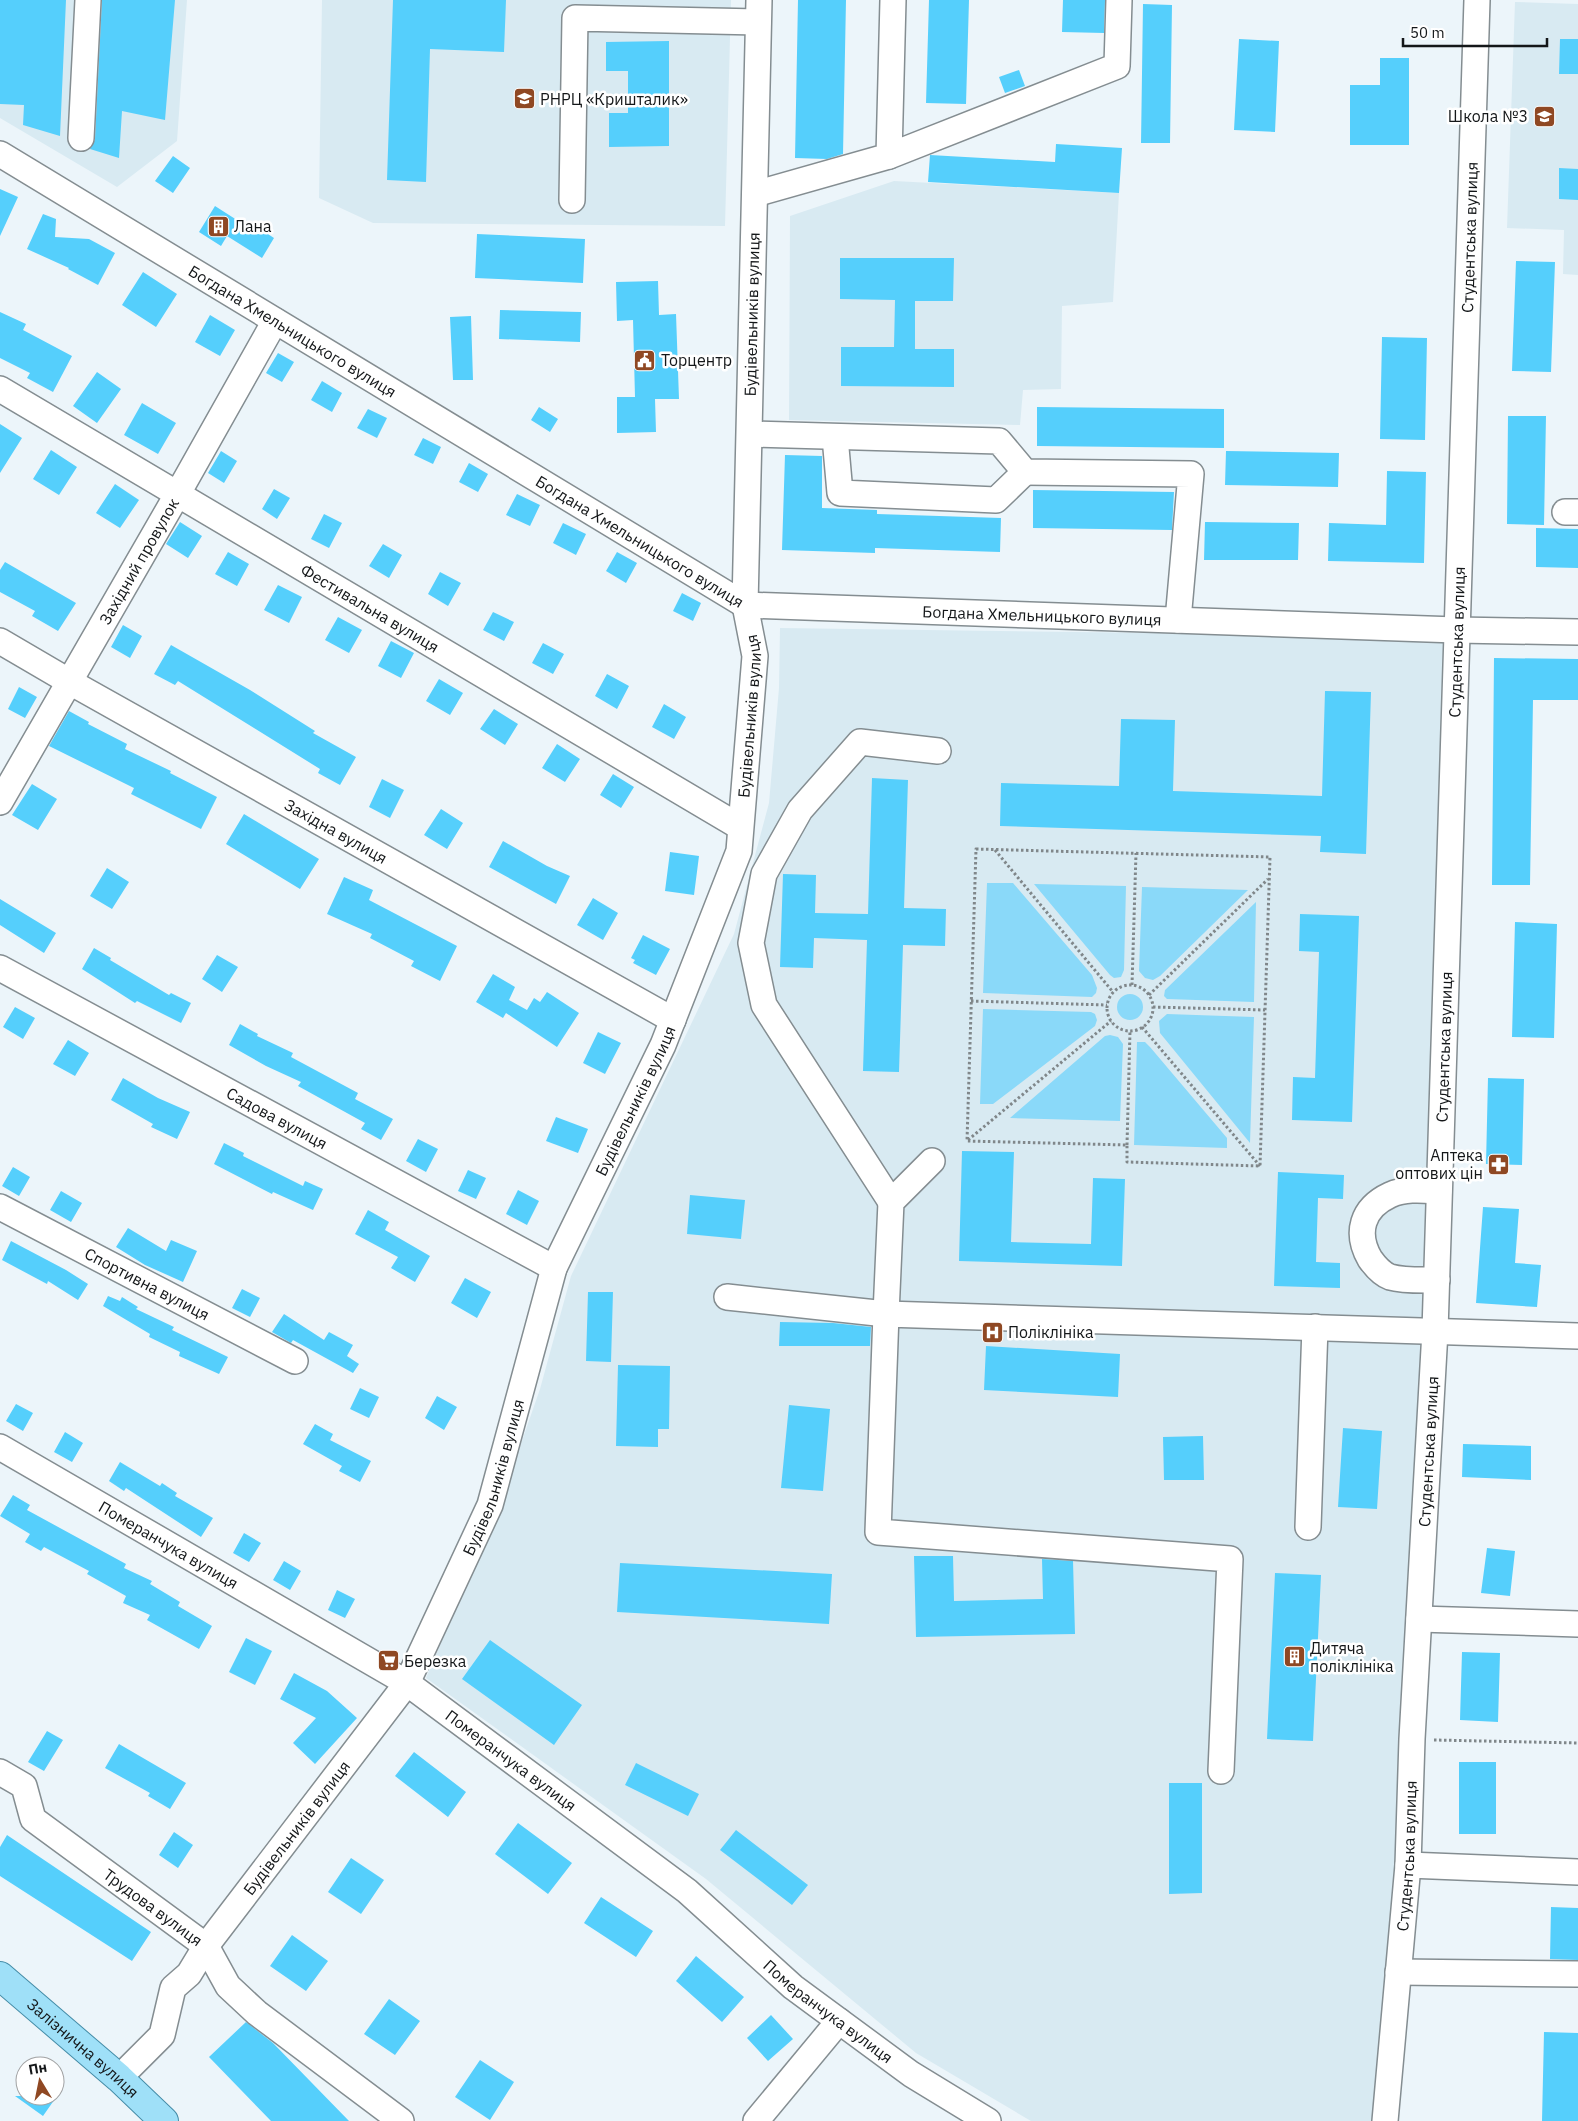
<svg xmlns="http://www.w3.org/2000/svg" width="1578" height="2121" viewBox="0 0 1578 2121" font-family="'IBM Plex Sans',sans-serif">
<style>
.built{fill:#d8eaf2}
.green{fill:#8ad9f9}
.building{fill:#55cffc}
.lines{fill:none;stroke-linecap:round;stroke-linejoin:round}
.minor-casing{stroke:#848d91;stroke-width:28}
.major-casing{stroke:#458ca7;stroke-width:30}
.path{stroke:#80878a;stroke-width:3;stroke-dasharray:2.5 2.5;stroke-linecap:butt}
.minor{stroke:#fff;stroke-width:25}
.major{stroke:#9fe0f8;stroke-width:28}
.labels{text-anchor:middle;stroke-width:5;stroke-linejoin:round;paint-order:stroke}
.poi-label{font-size:16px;fill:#141719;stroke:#fff;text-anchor:start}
.street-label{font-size:16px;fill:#141719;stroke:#fff}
</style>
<rect width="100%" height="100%" fill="#ecf5fa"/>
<path class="built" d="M0,0h187l-10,141 -60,46 -117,-69z
M322,0h409l-6,226 -352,-3 -54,-25z
M1515,2l63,2v271l-15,-1 1,-44 -57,-2z
M894,181l225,12 -6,109 -51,4 -1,83 -38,1 -3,35 -231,-5 1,-204z
M780,628l670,9 -40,1039 -33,445h-346l-115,-68 -210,-174 -280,-201 74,-174 40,-115 31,-113 163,-342 35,-131 10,-115z"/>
<path class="green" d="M987,883h26l79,92 5,13 -1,5 -4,4 -109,-4z
M1034,884l92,2 -2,84 -3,7 -7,1 -4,-3z
M1142,887l106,3 -88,86 -7,4 -8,-2 -6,-7z
M1256,902l-2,100 -87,-3 -3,-3 1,-6z
M1117 1007a13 13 0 1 1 26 0a13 13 0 1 1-26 0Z
M983,1009l108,3 4,2 2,6 -2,6 -102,78h-13z
M1167,1014l87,3 -4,126 -90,-110 -1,-12z
M1110,1035l8,2 5,7 -3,77 -110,-3 95,-82z
M1137,1042h8l5,5 77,91v10l-93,-3z"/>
<path class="building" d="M0,0h66l-6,136 -37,-11 1,-20 -24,-1z
M102,0h73l-10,120 -43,-9 -3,47 -29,-9 5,-10z
M393,0h113l-2,52 -74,-3 -4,133 -39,-2z
M798,0h48l-3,154 -16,5 -32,-1z
M929,0h40l-3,104 -40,-1z
M1063,0h42l-1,33 -42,-1z
M1143,4l29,1 -2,138h-29z
M1239,39l40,2 -4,91 -41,-2z
M1560,39h18v35h-19z
M669,41v105l-60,1v-34h19v-42h-22v-29z
M1380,58h29v87h-59v-60h30z
M1019,70l6,16 -20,7 -6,-16z
M1056,144l66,4 -3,45 -191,-11 2,-27 125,7z
M173,156l17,12 -17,25 -18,-12z
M1559,168l19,1v31l-19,-1z
M0,189l18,8 -18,39z
M215,206l39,25 3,-4 17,11 -12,20 -35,-22 -6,10 -22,-14z
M43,214l13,5 -1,18 34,2 26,14 -17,32 -30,-16 1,-1 -42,-19z
M477,234l108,5 -2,44 -108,-5z
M840,258h114l-1,43h-38v48h39v38l-113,-1v-39h53l1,-47 -55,-1z
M1516,261l39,1 -4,110 -39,-1z
M143,272l34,22 -21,33 -34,-22z
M658,281l1,34 17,-1 3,85h-24l1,33 -39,1v-36h18l-2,-77 -16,1 -1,-39z
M500,310l81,2 -1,30 -81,-3z
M0,312l26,12 -3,6 49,26 -19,36 -26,-14 3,-5 -30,-15z
M210,315l25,15 -15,26 -25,-14z
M471,316l2,64h-20l-3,-63z
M1382,337l45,1 -2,102 -45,-1z
M278,353l16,9 -12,20 -16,-9z
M97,372l24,17 -24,34 -24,-17z
M322,381l20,12 -10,19 -21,-12z
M142,403l34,20 -18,31 -34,-19z
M539,407l19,12 -8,13 -19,-12z
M1037,407l187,2v39l-187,-2z
M368,409l19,9 -10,20 -20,-10z
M1508,416h38l-2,109 -37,-1z
M0,424l22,14 -22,35z
M423,438l18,9 -8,17 -19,-9z
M51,450l26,17 -18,28 -26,-16z
M221,451l16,10 -13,22 -16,-10z
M1226,451l113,2 -1,34 -113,-2z
M785,455l37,1v52l55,2v4l124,4 -1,34 -125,-4v5l-93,-3z
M469,463l19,11 -10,18 -19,-10z
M1387,471l39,1 -2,91 -96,-2 1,-38 57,2z
M115,484l24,16 -19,28 -24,-15z
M274,489l16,9 -13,21 -15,-10z
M1033,490l141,2 -2,38 -139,-2z
M517,494l23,11 -10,21 -24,-11z
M324,514l18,9 -13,25 -18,-9z
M180,522l22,14 -14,22 -22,-14z
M1205,522l94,1 -1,37h-94z
M563,523l23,11 -10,21 -23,-12z
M1536,528l42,1v39l-42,-1z
M383,544l19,11 -13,23 -20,-12z
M228,552l21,12 -12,22 -22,-12z
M617,552l20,11 -11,20 -20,-12z
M5,562l71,41 -18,28 -26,-15 3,-5 -35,-19v-22z
M440,572l21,11 -13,23 -20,-12z
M278,585l24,12 -13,26 -25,-13z
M682,593l19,10 -8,18 -20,-10z
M493,612l21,10 -10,19 -21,-11z
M338,617l24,13 -13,23 -24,-13z
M123,625l19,11 -12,22 -19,-11z
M391,641l23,12 -13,25 -23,-12z
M543,643l21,11 -11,20 -21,-11z
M171,645l79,45 65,41 -2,2 43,24 -16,28 -22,-12 2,-4 -142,-88 -3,4 -21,-11z
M1494,658l84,1v41h-45l-3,185h-38z
M607,674l22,12 -12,23 -22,-13z
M439,679l24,14 -13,22 -24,-14z
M19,687l18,10 -12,21 -17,-9z
M1325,691l46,1 -5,162 -46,-2 1,-16 -321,-10 1,-43 118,3 2,-67 54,1 -2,71 149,5z
M664,704l22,13 -12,22 -22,-12z
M494,709l24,15 -13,21 -25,-16z
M69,711l20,11 -1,2 39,20 -2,5 46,22 -1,2 47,24 -16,32 -70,-35 3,-6 -85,-42z
M557,744l23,15 -15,23 -23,-14z
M613,774l21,13 -13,21 -21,-13z
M872,778l36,2 -4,128 42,1 -1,37 -42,-1 -4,127 -36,-1 4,-131 -53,-2 -1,30 -33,-1 3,-93 33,1 -1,38 53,1z
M382,779l22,11 -14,28 -21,-11z
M32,784l25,15 -19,31 -26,-15z
M441,809l22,14 -16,26 -23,-14z
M244,814l75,45 -19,30 -74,-45z
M503,841l44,25 23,10 -14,28 -67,-37z
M670,852l29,4 -5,39 -29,-4z
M107,868l22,14 -17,27 -22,-13z
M344,877l29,13 -4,10 88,46 -17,35 -29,-15 3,-5 -44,-23 2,-4 -45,-20z
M593,898l25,15 -15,27 -26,-15z
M0,899l56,34 -12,20 -44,-28z
M1300,914l59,2 -7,206 -60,-2 1,-43 22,1 4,-126 -20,-1z
M1515,922l42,2 -3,114 -42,-1z
M643,935l27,14 -14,26 -23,-12 2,-3 -4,-2z
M94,948l17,10 -1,2 59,35 2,-2 20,10 -10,20 -44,-22 -2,2 -53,-34z
M217,955l21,12 -16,25 -20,-13z
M493,974l22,13 -6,13 18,10 7,-12 6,4 7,-10 32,21 -22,34 -51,-34 -3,5 -27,-16z
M15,1007l20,11 -12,21 -20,-12z
M240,1024l18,10 -1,2 36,17 -2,4 67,36 -3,6 38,20 -12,21 -20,-11 4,-6 -67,-37 3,-4 -35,-16 -37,-21z
M598,1032l23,11 -16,31 -22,-11z
M68,1040l21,13 -14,23 -22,-12z
M123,1078l35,20 32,14 -13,27 -26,-12 2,-3 -42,-24z
M1488,1078l36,1 -2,86 -36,-1z
M556,1117l32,12 -10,24 -32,-12z
M418,1139l20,10 -12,23 -20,-11z
M224,1143l20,10 -1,3 60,30 2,-5 18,8 -10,21 -40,-18 -1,2 -58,-30z
M962,1151l52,1 -3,90 80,2 2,-66 32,1 -3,87 -163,-5z
M13,1167l17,10 -11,19 -17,-10z
M468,1170l18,8 -10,21 -18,-8z
M1278,1172l66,3 -1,24 -25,-1 -2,64 24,1v25l-66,-2z
M518,1190l21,11 -12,24 -21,-11z
M61,1191l21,12 -11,19 -21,-12z
M690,1195l55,5 -4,39 -54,-5z
M1483,1207l36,2 -4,54 26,2 -4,42 -61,-4z
M368,1210l21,12 -4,8 45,26 -15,26 -24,-14 7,-11 -43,-23z
M128,1228l38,23 5,-11 26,11 -14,31 -38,-17 -29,-18z
M11,1241l55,29 22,14 -10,16 -30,-19 -1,3 -45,-24z
M465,1278l26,14 -14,26 -26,-15z
M242,1289l18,9 -10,19 -18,-9z
M588,1292h25l-2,70 -25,-1z
M108,1296l12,5 2,-4 16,10 -2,2 38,18 -2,3 56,27 -9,17 -40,-18 1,-4 -31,-15 1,-3 -47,-28z
M284,1314l40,26 5,-8 24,13 -6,11 12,8 -6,9 -60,-33 -2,3 -19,-11z
M780,1322l53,1 38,4 -1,19h-91z
M986,1346l134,8 -2,43 -134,-7z
M618,1365l52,1 -1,63h-11v18l-42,-1z
M360,1388l19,9 -10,21 -19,-9z
M437,1396l20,11 -13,23 -19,-12z
M16,1404l17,9 -10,18 -17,-10z
M789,1405l41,4 -7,82 -42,-3z
M315,1424l18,10 -3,6 41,21 -11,21 -21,-11 3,-5 -39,-22z
M1343,1428l39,3 -5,78 -39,-2z
M65,1432l18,11 -11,19 -18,-10z
M1203,1436l1,44h-40l-1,-43z
M1463,1444l68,2v34l-69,-3z
M120,1462l40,24 2,-3 15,10 -2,3 38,22 -12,19 -75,-49 -2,3 -15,-10z
M13,1495l17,10 -3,5 99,54 -2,4 28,13 -2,3 30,18 -2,4 34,20 -13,23 -52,-29 3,-5 -27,-12 3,-7 -39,-22 2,-3 -45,-24 -3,4 -16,-9 5,-8 -30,-18z
M244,1533l17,10 -12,19 -16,-9z
M1487,1548l28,3 -5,45 -29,-3z
M914,1556h39l1,45 89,-2 -1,-40 31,2 2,73 -159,3z
M284,1561l17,10 -11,19 -17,-10z
M620,1563l212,11 -3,50 -212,-12z
M1275,1573l46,2 -8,166 -46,-2z
M337,1590l18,9 -10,19 -17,-8z
M246,1638l26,13 -17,34 -26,-13z
M490,1640l92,65 -28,40 -92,-66z
M1462,1652l38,1 -2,69 -38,-2z
M294,1673l33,18 30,27 -42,46 -22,-21 23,-25 -36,-19z
M47,1731l16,9 -19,31 -16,-9z
M119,1744l67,39 -16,26 -22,-13 2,-3 -45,-25z
M414,1752l52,40 -18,25 -53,-41z
M1459,1762h37v72h-37z
M636,1763l63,31 -11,22 -63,-31z
M1169,1783h33v110l-33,1z
M518,1823l54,40 -24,31 -53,-40z
M736,1830l72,55 -16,20 -72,-55z
M174,1832l19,13 -15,23 -19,-13z
M7,1835l144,97 -19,29 -132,-85v-29z
M351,1858l33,22 -23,34 -33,-22z
M601,1897l52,34 -17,26 -52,-34z
M1551,1907l27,1v52l-28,-1z
M292,1935l36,26 -22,30 -36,-25z
M696,1956l48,41 -22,25 -46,-41z
M389,1999l31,22 -25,34 -31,-21z
M771,2015l22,24 -25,22 -21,-23z
M246,2022l27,21 76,78h-78l-62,-64z
M1544,2032l34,1v88h-36z
M480,2060l34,22 -24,38 -35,-23z
M15,2096h42l-14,20z"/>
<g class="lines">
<defs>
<g id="minor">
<path d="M81,138l7,-138"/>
<path id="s1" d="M0,154l745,451 711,25 122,2"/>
<path d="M889,156l228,-90 2,-66"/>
<path d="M755,194l134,-38 4,-156"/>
<path d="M572,200l3,-182 183,4"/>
<path id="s2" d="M0,389l740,438"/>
<path d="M750,434l249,7 26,31 166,2 -13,146"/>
<path d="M835,437l5,56 156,7 29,-28"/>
<path d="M1565,512h13"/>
<path id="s3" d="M0,641l70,41 603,338"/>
<path id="s4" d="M0,802l177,-307 98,-174"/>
<path id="s5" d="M0,968l554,300"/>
<path d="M891,1202l-127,-197 -13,-62 13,-69 36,-64 60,-68 78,9"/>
<path id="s6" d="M0,1207l295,154"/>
<path d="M1437,1280c-15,0 -33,1 -47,-3 -8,-3 -15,-11 -20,-18 -15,-26 -8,-51 20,-64 15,-7 33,-5 49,-4"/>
<path d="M727,1297l159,17 5,-112 41,-41"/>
<path id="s7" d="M0,1447l407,236 280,208 106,96 118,87 77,47"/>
<path d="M1308,1527l7,-200"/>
<path d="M1419,1619l159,5"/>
<path d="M1221,1771l9,-212 -352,-27 8,-218 692,22"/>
<path id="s8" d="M0,1772l24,14 9,33 173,127 22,40 29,27 144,108"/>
<path d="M1408,1865l170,7"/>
<path d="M1398,1972l180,2"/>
<path id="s9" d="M119,2078l43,-43 11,-47 16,-14 17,-28 201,-263 83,-178 64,-237 109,-223 76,-194 16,-195 -10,-51 14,-605"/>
<path d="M756,2121l83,-100"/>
<path id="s10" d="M1385,2121l23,-256 4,-126 23,-408 42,-1331"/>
</g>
<g id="major">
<path id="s11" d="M0,1976l119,102 45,43"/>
</g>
</defs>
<use href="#minor" class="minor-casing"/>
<use href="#major" class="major-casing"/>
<path class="path" d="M976,849l294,8 -10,309 -133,-4v-17l-160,-4z
M995,850l118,142
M1132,985l4,-132
M1107 1008a23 23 0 1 1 46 0a23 23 0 1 1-46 0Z
M1149,995l119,-116
M971,1001l136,4
M1153,1007l112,3
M1142,1027l118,139
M968,1140l143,-119
M1127,1145l3,-114
M1434,1740l144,3"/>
<use href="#minor" class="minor"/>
<use href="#major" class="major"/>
</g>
<defs>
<symbol id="school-square" viewBox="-11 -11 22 22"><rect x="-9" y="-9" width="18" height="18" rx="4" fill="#8f4823" stroke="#fff"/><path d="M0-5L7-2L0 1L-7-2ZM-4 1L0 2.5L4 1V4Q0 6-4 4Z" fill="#fff"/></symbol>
<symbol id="building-square" viewBox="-11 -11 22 22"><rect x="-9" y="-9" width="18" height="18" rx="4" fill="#8f4823" stroke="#fff"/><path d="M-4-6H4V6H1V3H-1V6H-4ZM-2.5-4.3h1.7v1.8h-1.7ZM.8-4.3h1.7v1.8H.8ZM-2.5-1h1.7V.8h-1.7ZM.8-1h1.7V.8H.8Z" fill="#fff"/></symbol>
<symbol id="civic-square" viewBox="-11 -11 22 22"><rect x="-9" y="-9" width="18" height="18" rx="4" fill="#8f4823" stroke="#fff"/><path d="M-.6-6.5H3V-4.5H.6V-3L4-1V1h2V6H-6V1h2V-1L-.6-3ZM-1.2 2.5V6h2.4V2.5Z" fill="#fff"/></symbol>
<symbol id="pharmacy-square" viewBox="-11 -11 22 22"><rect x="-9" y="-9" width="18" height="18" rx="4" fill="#8f4823" stroke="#fff"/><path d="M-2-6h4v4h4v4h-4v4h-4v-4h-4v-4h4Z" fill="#fff"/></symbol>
<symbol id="hospital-square" viewBox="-11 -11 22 22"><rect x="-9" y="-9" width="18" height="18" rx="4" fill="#8f4823" stroke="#fff"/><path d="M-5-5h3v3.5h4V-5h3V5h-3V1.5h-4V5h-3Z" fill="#fff"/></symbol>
<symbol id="supermarket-square" viewBox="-11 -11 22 22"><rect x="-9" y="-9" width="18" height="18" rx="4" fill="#8f4823" stroke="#fff"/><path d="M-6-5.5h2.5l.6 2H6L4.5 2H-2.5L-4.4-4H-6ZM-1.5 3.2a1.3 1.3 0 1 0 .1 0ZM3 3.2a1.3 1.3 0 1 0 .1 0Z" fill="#fff"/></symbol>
</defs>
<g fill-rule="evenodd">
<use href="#school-square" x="512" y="86" width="25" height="25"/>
<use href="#school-square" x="1532" y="104" width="25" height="25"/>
<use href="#building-square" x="206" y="214" width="25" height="25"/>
<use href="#civic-square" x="632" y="348" width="25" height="25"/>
<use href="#pharmacy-square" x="1486" y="1152" width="25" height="25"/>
<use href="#hospital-square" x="980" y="1320" width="25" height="25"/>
<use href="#building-square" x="1282" y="1644" width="25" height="25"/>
<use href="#supermarket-square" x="376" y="1648" width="25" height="25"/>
</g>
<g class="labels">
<g class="poi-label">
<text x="540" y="105">РНРЦ «Кришталик»</text>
<text x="1528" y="122" text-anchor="end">Школа №3</text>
<text x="234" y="232">Лана</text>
<text x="661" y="366">Торцентр</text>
<text x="1483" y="1161" text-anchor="end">Аптека<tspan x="1483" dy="18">оптових цін</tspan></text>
<text x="1008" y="1338">Поліклініка</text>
<text x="1310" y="1654">Дитяча<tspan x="1310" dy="18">поліклініка</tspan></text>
<text x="404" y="1667">Березка</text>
</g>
<g class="street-label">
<text dy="6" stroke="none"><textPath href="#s10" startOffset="1886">Студентська вулиця</textPath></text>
<text dy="6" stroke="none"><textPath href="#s9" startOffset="1931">Будівельників вулиця</textPath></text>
<text dy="6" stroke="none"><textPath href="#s1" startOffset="342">Богдана Хмельницького вулиця</textPath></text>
<text dy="6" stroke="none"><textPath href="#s1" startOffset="748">Богдана Хмельницького вулиця</textPath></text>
<text dy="6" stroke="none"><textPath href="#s4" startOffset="278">Західний провулок</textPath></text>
<text dy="6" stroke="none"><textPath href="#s2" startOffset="430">Фестивальна вулиця</textPath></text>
<text dy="6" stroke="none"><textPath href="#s1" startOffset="1168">Богдана Хмельницького вулиця</textPath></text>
<text dy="6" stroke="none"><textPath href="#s10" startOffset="1481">Студентська вулиця</textPath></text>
<text dy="6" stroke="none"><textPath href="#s9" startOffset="1528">Будівельників вулиця</textPath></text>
<text dy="6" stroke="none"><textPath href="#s3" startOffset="386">Західна вулиця</textPath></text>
<text dy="6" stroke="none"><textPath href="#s10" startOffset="1076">Студентська вулиця</textPath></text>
<text dy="6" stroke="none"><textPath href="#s9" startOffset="1122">Будівельників вулиця</textPath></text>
<text dy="6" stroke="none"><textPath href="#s5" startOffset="315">Садова вулиця</textPath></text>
<text dy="6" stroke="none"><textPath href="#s6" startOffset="166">Спортивна вулиця</textPath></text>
<text dy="6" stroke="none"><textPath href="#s10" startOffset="671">Студентська вулиця</textPath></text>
<text dy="6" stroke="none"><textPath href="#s9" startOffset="718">Будівельників вулиця</textPath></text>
<text dy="6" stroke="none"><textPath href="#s7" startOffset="195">Померанчука вулиця</textPath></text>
<text dy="6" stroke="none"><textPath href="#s7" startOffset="600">Померанчука вулиця</textPath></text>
<text dy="6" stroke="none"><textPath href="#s9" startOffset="312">Будівельників вулиця</textPath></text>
<text dy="6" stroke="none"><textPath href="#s10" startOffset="266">Студентська вулиця</textPath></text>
<text dy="6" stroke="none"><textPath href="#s8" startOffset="211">Трудова вулиця</textPath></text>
<text dy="6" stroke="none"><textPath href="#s7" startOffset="1005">Померанчука вулиця</textPath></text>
<text dy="6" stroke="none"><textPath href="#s11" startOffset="110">Залізнична вулиця</textPath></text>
</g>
</g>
<g transform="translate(40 2081) rotate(350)"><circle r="24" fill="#ffffff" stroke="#a1a2a3"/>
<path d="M0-4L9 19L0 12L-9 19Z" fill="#8f4823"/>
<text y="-8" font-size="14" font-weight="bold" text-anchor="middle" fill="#141719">Пн</text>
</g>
<path d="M1403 38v8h144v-8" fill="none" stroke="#141719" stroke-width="2.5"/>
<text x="1410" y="38" font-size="15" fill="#141719" stroke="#ffffff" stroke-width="4" paint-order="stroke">50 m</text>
</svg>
